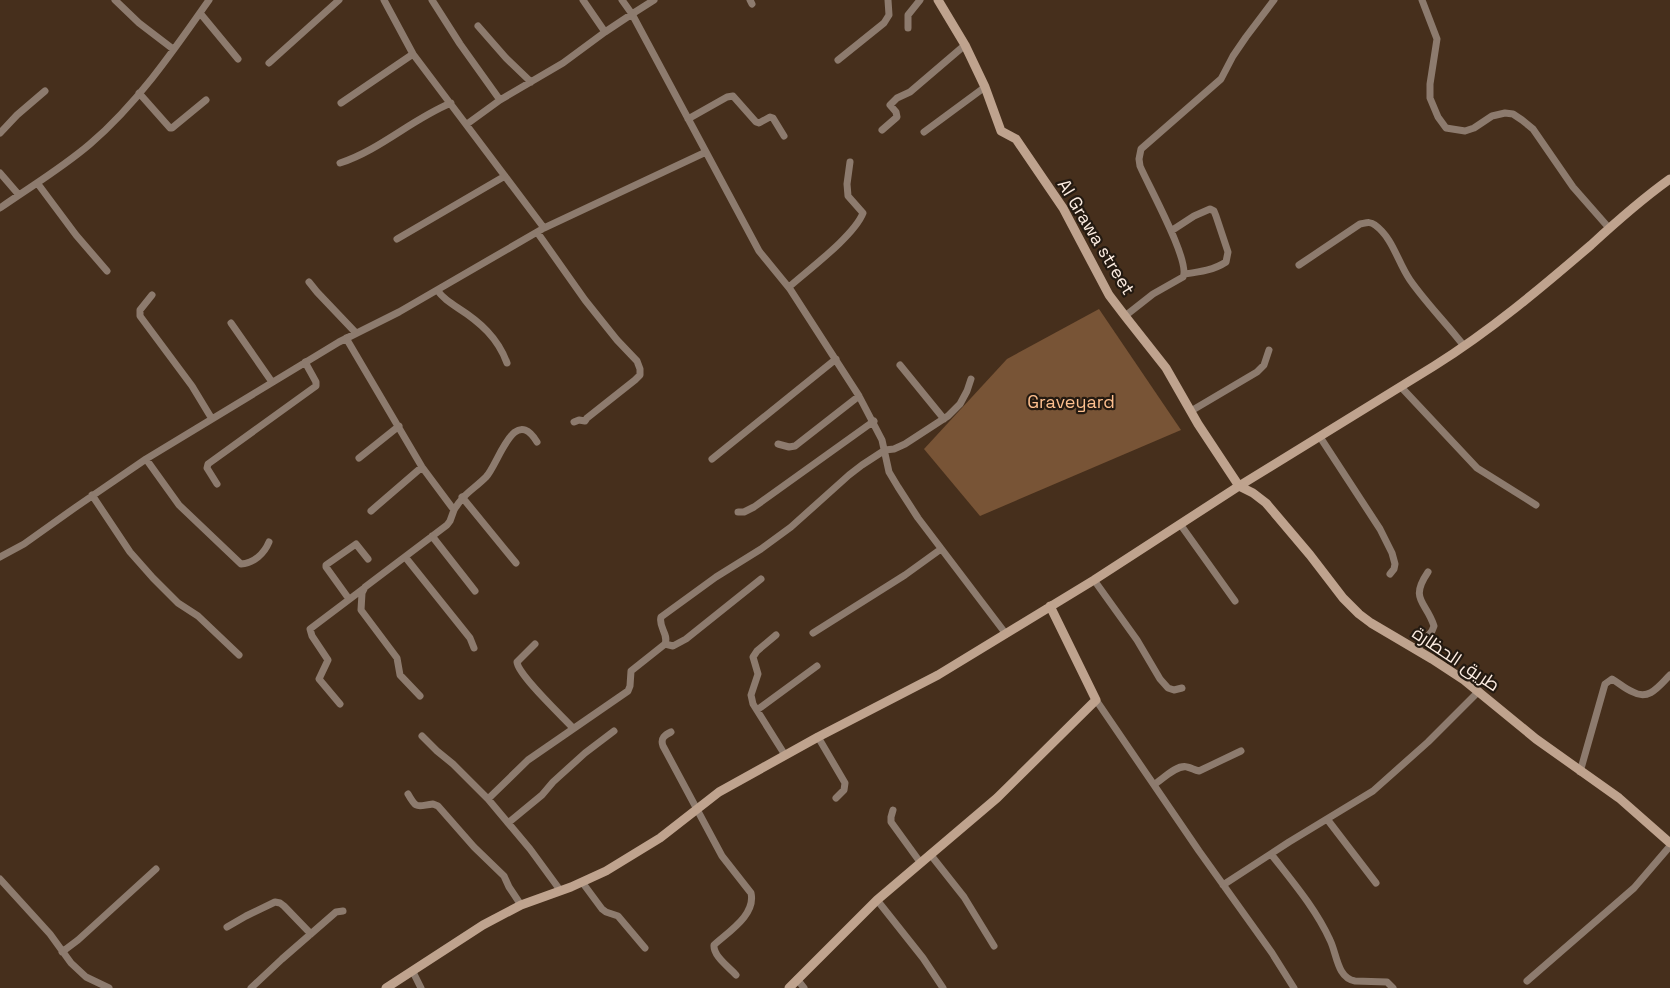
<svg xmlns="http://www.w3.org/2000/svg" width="1670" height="988" viewBox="0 0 1670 988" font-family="'Space Grotesk',Cairo,sans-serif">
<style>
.green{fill:#785436}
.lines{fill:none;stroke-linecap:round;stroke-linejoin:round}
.street{stroke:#8d7b6e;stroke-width:7}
.secondary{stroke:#bfa38e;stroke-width:9}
.labels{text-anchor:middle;stroke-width:4.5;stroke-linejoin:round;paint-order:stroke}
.street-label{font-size:18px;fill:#fdede2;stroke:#241a11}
.park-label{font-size:18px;fill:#fdbf8e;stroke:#241a11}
</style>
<rect width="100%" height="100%" fill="#462f1c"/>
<path class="green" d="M1099,309l82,121 -201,86 -56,-67 83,-90z"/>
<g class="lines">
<path class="street" d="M115,0l24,23 34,26
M384,0l29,54 131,174
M432,0l28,44 40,56
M583,0l22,32
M622,0l10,14 22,-14
M750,0l2,4
M1422,0l15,39 -7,45v14l8,19 8,11 19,3 9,-3 18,-12 13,-3 8,1 9,6 11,9 40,58 36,41
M200,13l38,46
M478,26l28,32 25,24
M908,28v-13l12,-15
M838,60l46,-37 5,-8 -1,-15
M269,63l70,-63
M139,93l31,35h2l34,-28
M341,103l72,-49
M688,119l39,-22 6,-1 23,26 3,1 11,-6 3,1 11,18
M467,124l33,-24 63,-37 42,-31 27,-18 74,138
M882,130l15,-13 -1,-5 -6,-7 7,-7 13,-6 55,-47
M924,132l61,-45
M0,133l17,-18 28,-24
M340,163c40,-13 72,-44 111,-60
M0,173l19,22
M38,184l38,51 31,36
M0,208c30,-21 62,-40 90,-64 47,-40 84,-94 119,-144
M1171,231l23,-15 16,-7 4,2 2,5 12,36 -2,10c-12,8 -27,10 -41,12
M537,232l48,68 32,40 20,21 3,8v6l-5,5 -48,38 -2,3 -6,-1 -5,2
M397,239l108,-63
M1299,265l61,-41c6,-1 10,-3 15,1 18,13 23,38 35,55 16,23 37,44 54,66
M309,282l8,10 39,41
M789,287c19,-17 65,-51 74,-74l-15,-17 -1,-12 3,-22
M437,290c6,8 12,12 21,18 22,14 40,30 49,55
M152,295l-12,15v6l52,70 20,33
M1125,316l28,-22 30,-17c8,-15 -35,-92 -43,-111l-1,-7 2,-10 80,-70 12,-23 13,-19 28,-37
M231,323l41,59
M346,338l76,129 32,43 -4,11 -3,4 -82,62 -3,6 -1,17 36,48 3,17 20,21
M900,365l44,54
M1401,387l76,81 59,37
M1191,411l66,-39 7,-7 5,-15
M1320,437l60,92 12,24 3,11 -1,5 -4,5
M778,444l11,3 6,-1 64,-50
M359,458l40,-32
M146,459l33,46 62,59c13,-1 23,-10 28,-22
M712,459l124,-100
M217,484l-10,-16 1,-4 108,-78v-4l-11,-20
M92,495l38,57 23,26 25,25 20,13 41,39
M462,497l54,66
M454,510c10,-17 19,-20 32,-33 13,-14 28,-73 51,-35
M371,511l51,-44
M738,512h6l10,-5 120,-86
M1180,524l55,77
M432,536l43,55
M0,557l24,-13 52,-37 70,-48 193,-117 60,-30 145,-84 162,-76 53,99 31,38 69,107 23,44 7,32 9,15 20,31 88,116
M406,558l64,80 4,10
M1094,580l43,60 23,39 8,9 6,2 8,-2
M349,599l-23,-32v-2l30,-21 12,15
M813,633l92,-58 36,-26
M776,635l-19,16 -4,6 5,17 -7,21 2,9 32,51
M535,644l-18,18c1,13 45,54 56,66
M665,644l8,2 13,-7 75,-60
M1416,650l16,-19 2,-5c-8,-25 -25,-26 -6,-54
M1096,700l103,151 73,102 22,35
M340,704l-21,-25 9,-19 -16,-24 -2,-7 53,-40
M757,710l60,-44
M671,732c-6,3 -11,6 -8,14l59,110 29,37c5,22 -23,39 -37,52 -1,11 15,22 22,30
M422,736l15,15 16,13 35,35
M818,737l27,46 -1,7 -8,8
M1580,772l25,-88 7,-5c7,4 13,10 21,13 16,9 26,-6 37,-17
M1155,784c8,-5 22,-20 32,-17 5,1 7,3 12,4l42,-20
M408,794c9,16 9,12 25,10l5,2 36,41 30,29 5,11 12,18
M893,810l-2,7v5l29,40
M1327,819l49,64
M508,823l34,-28 11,-13 32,-29 29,-22
M930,854l34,43 30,49
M1271,854c21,27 45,55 59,86 7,14 7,38 25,41l32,1 6,6
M0,879l50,55 21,29 15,14 23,11
M582,882l20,27 4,3 12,4 27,32
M1223,885l66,-43 84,-51 55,-49 51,-51
M560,890l-30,-41 -42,-50 40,-39 100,-69 2,-5 1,-15 34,-27c4,-10 -7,-17 -4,-27l55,-40 45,-28 30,-22 58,-52 13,-10 23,-15 9,-1 11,-5 43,-28 12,-12 7,-13 4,-12
M877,900l46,58 20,30
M227,927l19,-11 29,-14 5,1 4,3 27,28
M62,952l16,-12 78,-71
M413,972l8,16
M797,979l7,9
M1527,981l107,-93 36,-42
M251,988l31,-29 54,-47 7,-1"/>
<path class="secondary" d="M938,0l27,45 20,42 16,44 15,8 47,69 46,87 16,21 41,52 32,56 41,62 14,7 13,10 44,52 33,43 16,16 12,9 61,36 32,21 72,59 83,59 51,45
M386,988l97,-63 38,-20 50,-18 35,-16 54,-33 59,-46 99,-55 120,-62 156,-95 145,-94 195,-120c56,-35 107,-78 157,-121 25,-23 51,-46 79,-66
M789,988l88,-88 120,-102 99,-98 -46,-94"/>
</g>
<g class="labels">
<g class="street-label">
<text transform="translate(1096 237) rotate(59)" y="6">Al Grawa street</text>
<text transform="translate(1456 659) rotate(34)" y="6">طريق الحظارة</text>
</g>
<g class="park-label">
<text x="1071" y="408">Graveyard</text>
</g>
</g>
</svg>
